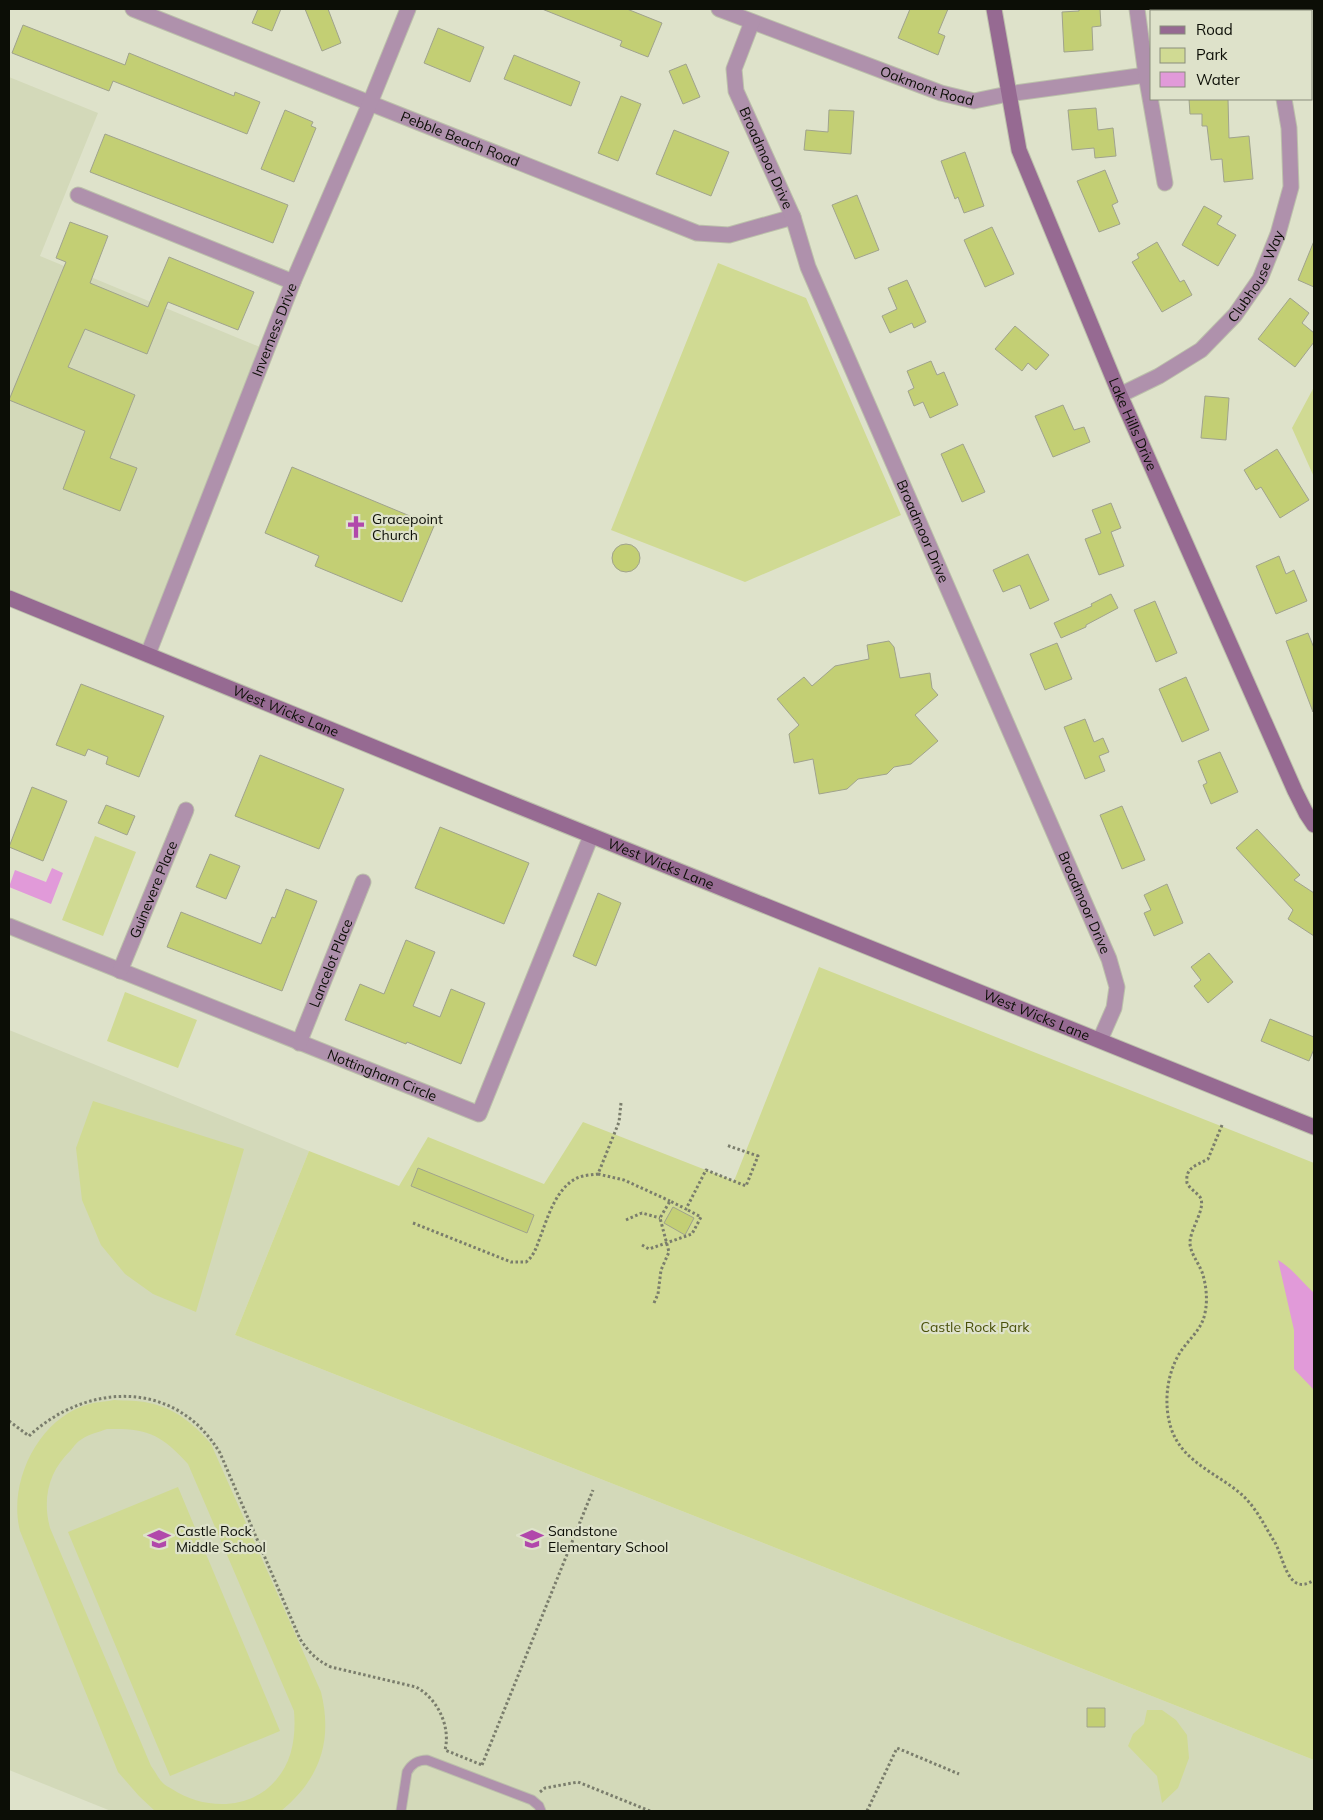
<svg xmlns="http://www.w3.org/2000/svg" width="1323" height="1820" viewBox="0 0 1323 1820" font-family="Mulish,sans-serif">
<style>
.built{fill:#d3d9b9}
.green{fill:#d0da93;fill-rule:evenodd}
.water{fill:#e19ad9}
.building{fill:#c3cf74;stroke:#a0a38d}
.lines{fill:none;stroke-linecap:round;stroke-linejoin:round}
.lane-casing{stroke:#bcc0ab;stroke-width:11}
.street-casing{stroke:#bcc0ab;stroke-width:17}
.secondary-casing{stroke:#bcc0ab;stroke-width:17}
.path{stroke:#7a7d6c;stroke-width:3;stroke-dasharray:2.5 2.5;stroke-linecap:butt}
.lane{stroke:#af91ac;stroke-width:9}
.street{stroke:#af91ac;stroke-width:15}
.secondary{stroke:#966a92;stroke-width:15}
.labels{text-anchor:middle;stroke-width:4.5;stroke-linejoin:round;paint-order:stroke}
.street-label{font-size:14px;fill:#0c0e06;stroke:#dee2ca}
.poi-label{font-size:14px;fill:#0c0e06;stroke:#dee2ca;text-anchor:start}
.park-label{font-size:14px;fill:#495009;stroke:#dee2ca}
</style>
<rect width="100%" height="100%" fill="#dee2ca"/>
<path class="built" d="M9,77l89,36 -58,143 227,94 -119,304 -139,-56z
M9,1030l300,121 -74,184 1079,425v51h-1203l-102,-41z"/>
<path class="green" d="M718,263l88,35 95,217 -156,67 -134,-52z
M1314,387v90l-22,-49z
M95,836l41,16 -33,84 -41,-16z
M819,967l495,196v597l-1079,-425 74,-184 90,35 29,-49 116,47 39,-62 151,59z
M125,992l72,28 -19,48 -71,-27z
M93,1101l151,48 -48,163 -43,-18 -28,-20 -24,-29 -19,-45 -6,-52z
M114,1400c11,1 24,0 35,3 26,5 45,21 62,41l110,248c12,49 -1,87 -40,119h-126l-16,-15 -21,-24 -98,-241c-12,-47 16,-108 63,-125 10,-4 21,-4 31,-6zM107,1429c40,-1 54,5 81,35l106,247c2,24 -1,50 -18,69 -26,31 -72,30 -104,9 -3,-2 -8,-4 -10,-7 -4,-4 -7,-11 -11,-16l-101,-238c-8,-30 -1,-57 21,-78 3,-4 7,-9 11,-11 7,-5 17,-7 25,-10z
M178,1487l102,244 -110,45 -102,-244z
M1147,1710h15l14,10 11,15 2,23 -11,30 -16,15 -5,-27 -29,-30 5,-12 11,-10z"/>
<path class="water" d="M52,868l11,5 -12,31 -42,-17 6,-17 31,12z
M1278,1260c15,9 23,21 36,33v97l-20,-21v-39z"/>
<path class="building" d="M258,9h23l-9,22 -20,-8z
M305,9h23l13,34 -19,8z
M542,9h85l35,14 -14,34 -28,-11 2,-5z
M910,9h38l-10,24 7,3 -7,19 -40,-17z
M1079,9h21l1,17 -9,1 1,23 -29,2 -2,-40 17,-1z
M23,25l102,40 4,-12 105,43 1,-4 25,10 -13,32 -134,-53 -4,10 -97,-38z
M438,28l46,19 -14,35 -46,-19z
M514,55l66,27 -9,24 -67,-27z
M686,64l14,33 -17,7 -14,-33z
M621,96l20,8 -23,57 -20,-8z
M1189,99h39l1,39 20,-2 4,43 -29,3 -2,-23 -11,1 -4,-34h-5v-12h-12z
M1096,108l2,22 15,-2 3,28 -21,2 -1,-10 -22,2 -4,-40z
M285,110l28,12 -2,4 5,2 -22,54 -33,-13z
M829,110l25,1 -3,43 -47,-4 2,-20 22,2z
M674,130l55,22 -18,44 -55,-22z
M105,134l183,71 -15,38 -183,-71z
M965,152l19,54 -20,7 -6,-16 -3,2 -14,-38z
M1105,170l13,32 -6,3 8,19 -21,8 -22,-51z
M857,195l22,55 -24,9 -23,-54z
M1204,206l18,10 -5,8 19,11 -18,31 -36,-21z
M70,222l38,14 -18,47 58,24 21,-50 85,35 -16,38 -70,-28 -21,52 -62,-25 -17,38 67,28 -25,63 27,10 -17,43 -57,-22 22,-58 -76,-31 57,-138 -10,-4z
M992,227l22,47 -29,13 -21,-47z
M1314,241v46l-16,-7z
M1157,242l23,40 4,-2 8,15 -30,17 -30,-50 7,-4 -2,-4z
M907,280l19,42 -12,6 -2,-5 -22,10 -8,-17 15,-7 -9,-21z
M1290,298l19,15 -7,10 12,10v9l-19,25 -37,-28z
M1015,326l34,29 -13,15 -8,-7 -6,8 -27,-22z
M931,361l6,14 7,-3 14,33 -28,13 -7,-16 -9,4 -6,-15 6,-3 -7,-17z
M1205,396l24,2 -3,42 -25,-2z
M1063,405l11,25 10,-3 6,15 -37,15 -18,-41z
M963,444l22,48 -23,10 -21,-48z
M1277,449l32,51 -29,18 -19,-31 -5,3 -12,-20z
M292,467l142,59 -32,76 -87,-36 4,-10 -54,-23z
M1111,503l10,25 -10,4 13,34 -25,9 -14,-36 16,-6 -9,-23z
M612 558a14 14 0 1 1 28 0a14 14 0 1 1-28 0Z
M1028,554l21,46 -19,9 -10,-24 -17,7 -10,-22z
M1279,556l7,18 8,-4 13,31 -31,13 -20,-48z
M1111,594l7,14 -32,17v2l-25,11 -7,-15 38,-17 -1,-2z
M1155,601l22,52 -21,9 -22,-52z
M1308,633l6,15 -1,64 -27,-71z
M889,641l5,6 6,31 30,-5 2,15 6,7 -23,20 23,26 -27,23 -17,3 -7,7 -29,5 -11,10 -28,5 -6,-35 -19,4 -5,-29 10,-9 -22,-26 27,-22 8,9 23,-20 34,-7 -2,-14z
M1057,643l15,36 -27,11 -15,-36z
M1186,677l23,53 -27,12 -23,-53z
M81,684l83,32 -25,61 -33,-13 2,-7 -20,-8 -3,7 -29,-11z
M1085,719l9,23 9,-4 6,14 -10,4 6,15 -20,8 -21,-52z
M1220,752l18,40 -27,12 -8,-19 4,-2 -9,-22z
M260,755l84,34 -25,60 -84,-33z
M32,787l35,14 -24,60 -34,-14z
M106,805l29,11 -8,19 -29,-12z
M1122,806l23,54 -23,9 -22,-54z
M440,827l89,36 -25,61 -89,-36z
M1257,829l43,46 -6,5 20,13v43l-26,-17 5,-9 -57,-62z
M210,854l30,12 -14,33 -30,-12z
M1167,884l16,39 -29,13 -10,-23 7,-3 -7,-15z
M286,889l31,12 -35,90 -115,-44 14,-35 80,32 11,-27 3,1z
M598,893l23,10 -25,63 -23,-10z
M406,940l29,12 -22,54 27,11 11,-28 34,14 -24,61 -54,-22 -1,2 -61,-24 15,-36 24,10z
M1209,953l24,29 -25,21 -14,-17 7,-6 -10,-13z
M1270,1019l44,18v12l-5,12 -48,-20z
M418,1168l116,47 -7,18 -116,-47z
M673,1207l21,11 -9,17 -21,-12z
M1087,1708h18v19h-18z"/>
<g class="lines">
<defs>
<path id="lane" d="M401,1811l6,-39c5,-9 11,-12 20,-12l105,40 7,6 2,5"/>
<g id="street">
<path id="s1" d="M133,9l564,224 32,2 64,-18"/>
<path id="s2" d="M719,9l222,84 33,8 34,-7 138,-19"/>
<path d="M1137,9l9,66 19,108"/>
<path d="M1271,9v2"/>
<path id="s3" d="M752,22l-18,47 2,22 57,126 15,50 301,692 8,28 -3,21 -14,32"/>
<path d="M78,195l215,87"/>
<path id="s4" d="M1120,395l39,-19 42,-26 34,-35 25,-36 18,-45 13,-47 -2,-59 -5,-29"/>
<path id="s5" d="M148,654l145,-372 77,-179 38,-94"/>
<path id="s6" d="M9,926l470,188 112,-278"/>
<path id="s7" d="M120,971l66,-161"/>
<path id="s8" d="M299,1043l64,-161"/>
</g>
<g id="secondary">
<path id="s9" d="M994,9l25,141 101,245 175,396 11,22 8,12"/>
<path id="s10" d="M9,598l494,202 811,327"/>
</g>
</defs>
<use href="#lane" class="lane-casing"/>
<use href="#street" class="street-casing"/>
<use href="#secondary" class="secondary-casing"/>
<path class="path" d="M1222,1125l-14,34c-12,7 -23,8 -21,24 3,6 9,9 13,14 7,11 -11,33 -10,47 1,10 8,18 12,28 4,12 6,27 3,41 -3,16 -15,25 -24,38 -14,21 -18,52 -10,77 11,34 46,45 70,66 15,13 23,31 33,47 10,15 13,57 40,39
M598,1174l26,6 46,21
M626,1220l16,-7 18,5
M413,1223l98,39h15c9,-7 11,-17 15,-27 7,-19 15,-45 34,-56 7,-4 16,-4 23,-5l21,-52 2,-19
M642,1245l7,4 43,-15 9,-17 -15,-8
M654,1303l4,-9 3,-24 8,-18 -9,-34 10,-17 16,8 20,-39 40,16 12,-30 -32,-11
M9,1421l20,15c58,-54 147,-57 191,17l80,186c9,13 16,21 31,28l85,20c21,11 35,39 29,63l37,15
M482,1765l111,-275
M540,1792l5,-4 33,-6 72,29
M867,1811l30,-63 62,26"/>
<use href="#lane" class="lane"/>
<use href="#street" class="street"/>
<use href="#secondary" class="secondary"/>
</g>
<defs>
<symbol id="church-bare" viewBox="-9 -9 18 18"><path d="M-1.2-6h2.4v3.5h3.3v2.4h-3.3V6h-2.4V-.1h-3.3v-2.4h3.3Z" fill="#b148ab" stroke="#dee2ca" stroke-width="2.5" paint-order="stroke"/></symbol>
<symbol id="school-bare" viewBox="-9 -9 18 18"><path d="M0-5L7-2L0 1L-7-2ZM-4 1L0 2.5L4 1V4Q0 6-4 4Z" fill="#b148ab" stroke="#dee2ca" stroke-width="2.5" paint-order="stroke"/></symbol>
</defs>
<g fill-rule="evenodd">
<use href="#church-bare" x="340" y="511" width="32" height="32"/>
<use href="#school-bare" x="143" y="1523" width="32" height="32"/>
<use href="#school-bare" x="516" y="1523" width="32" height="32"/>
</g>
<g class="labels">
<g class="street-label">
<text dy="5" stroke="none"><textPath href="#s2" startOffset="222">Oakmont Road</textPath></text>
<text dy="5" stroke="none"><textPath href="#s1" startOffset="352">Pebble Beach Road</textPath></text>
<text dy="5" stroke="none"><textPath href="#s3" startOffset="146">Broadmoor Drive</textPath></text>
<text dy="5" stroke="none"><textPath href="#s4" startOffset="186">Clubhouse Way</textPath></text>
<text dy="5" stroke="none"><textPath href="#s5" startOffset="348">Inverness Drive</textPath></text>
<text dy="5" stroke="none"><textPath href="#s9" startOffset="440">Lake Hills Drive</textPath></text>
<text dy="5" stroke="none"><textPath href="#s3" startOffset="551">Broadmoor Drive</textPath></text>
<text dy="5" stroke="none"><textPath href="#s10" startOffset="299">West Wicks Lane</textPath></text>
<text dy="5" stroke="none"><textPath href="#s10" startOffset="704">West Wicks Lane</textPath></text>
<text dy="5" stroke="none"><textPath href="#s7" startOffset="88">Guinevere Place</textPath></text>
<text dy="5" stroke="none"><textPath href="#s3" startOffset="956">Broadmoor Drive</textPath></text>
<text dy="5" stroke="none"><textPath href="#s8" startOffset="86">Lancelot Place</textPath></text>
<text dy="5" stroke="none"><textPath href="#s10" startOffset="1109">West Wicks Lane</textPath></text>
<text dy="5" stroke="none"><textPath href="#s6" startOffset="402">Nottingham Circle</textPath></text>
</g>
<g class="poi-label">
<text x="372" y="524">Gracepoint<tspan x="372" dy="16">Church</tspan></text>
<text x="176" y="1536">Castle Rock<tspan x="176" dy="16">Middle School</tspan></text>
<text x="548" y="1536">Sandstone<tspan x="548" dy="16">Elementary School</tspan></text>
</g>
<g class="park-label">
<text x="975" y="1332">Castle Rock Park</text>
</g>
</g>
<rect width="1323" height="1820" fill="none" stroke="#0c0e06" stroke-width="20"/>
<rect x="1150" y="10" width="162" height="90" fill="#dee2ca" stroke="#8a8d7c"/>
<rect x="1160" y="26" width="25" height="8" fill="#966a92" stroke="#8a8d7c"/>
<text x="1196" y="35" font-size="15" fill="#0c0e06">Road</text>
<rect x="1160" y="48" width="25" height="15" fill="#d0da93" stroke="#8a8d7c"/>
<text x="1196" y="60" font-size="15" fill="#0c0e06">Park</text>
<rect x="1160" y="72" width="25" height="15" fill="#e19ad9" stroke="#8a8d7c"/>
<text x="1196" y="85" font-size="15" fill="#0c0e06">Water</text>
</svg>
